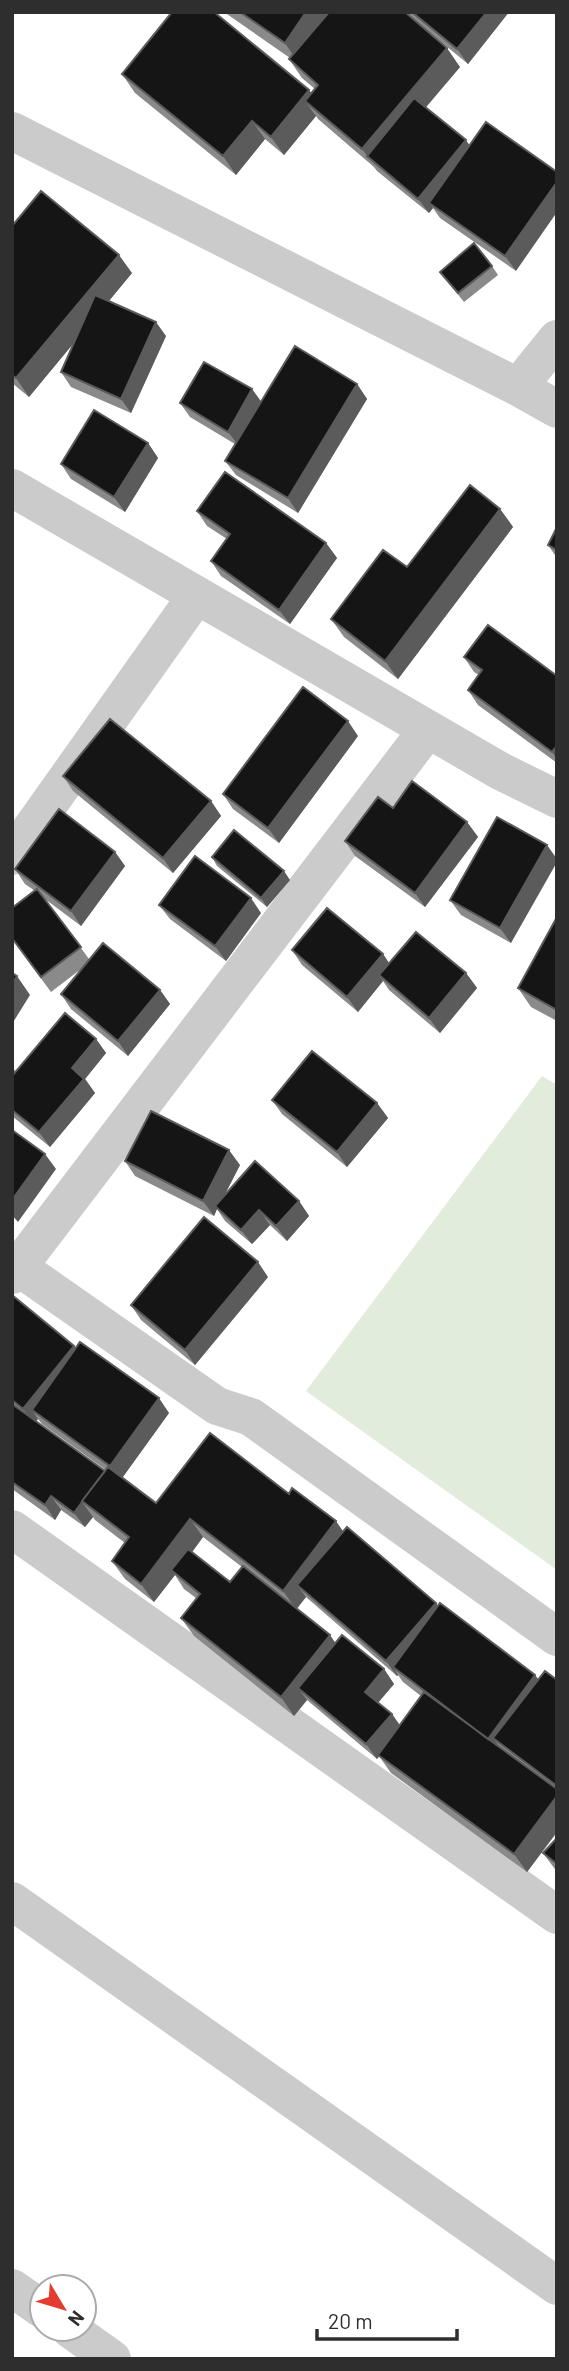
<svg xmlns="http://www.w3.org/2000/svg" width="569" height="2371" viewBox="0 0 569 2371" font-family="Barlow,sans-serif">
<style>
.green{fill:#e2ecdc}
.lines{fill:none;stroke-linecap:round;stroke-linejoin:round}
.minor{stroke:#cbcbcb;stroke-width:38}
.wall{fill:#8a8a8a;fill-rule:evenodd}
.shaded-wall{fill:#5b5b5b}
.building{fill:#151515;stroke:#5b5b5b;stroke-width:2}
</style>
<rect width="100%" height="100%" fill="#fff"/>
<path class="green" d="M542,1076l15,9v485l-251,-179z"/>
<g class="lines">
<path class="minor" d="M12,131l506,256 39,22
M518,387l39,-48
M12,488l490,284 55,27
M12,856l185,-261
M18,1267l199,139 34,11 306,220
M12,1275l416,-546
M12,1529l545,386
M12,1901l545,385
M12,2288l30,21
M70,2329l42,30"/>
</g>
<path class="wall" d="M224,12h285l-41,52 -44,-36 36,39 -34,40 90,164 -76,-53 -7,-10 -4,5 -52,-42 -3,-4 -56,-48 -2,-3 -32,39 -19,-16 -29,36 -101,-82 -13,-19 187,16 2,3 4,-4 -13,-11 -13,-19 1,-1z
M12,226l120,47 -23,28 57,35 -35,77 -60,-26 -10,-15 13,-30 -45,55 -17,-14z
M492,266l6,9 -34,27 -24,-30z
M357,384l10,15 -69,114 -62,-38 -11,-14 10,-17 -45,-27 -10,-14 72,-14 9,13z
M148,443l10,15 -33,54 -54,-33 -10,-15z
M500,509l13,18 -115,152 -54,-42 -13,-18 76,-52z
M197,511l129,32 11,15 -47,66 -69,-48 -10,-15 16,-22 -20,-13z
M557,527v31l-9,-13z
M464,657l93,19v87l-79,-58 -10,-15 11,-15 -5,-3z
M358,736l-79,107 -46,-34 -10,-15z
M63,776l148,25 10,15 -48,57 -100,-82z
M497,817l14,126 -50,-28 -11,-15z
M467,822l11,15 -53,70 -70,-51 -10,-15z
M115,852l10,14 -44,60 -36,-27 44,60 71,31 10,14 -42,52 -57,-47 -10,-15 20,-25 -30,23 -39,-53 23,-48 -10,-7 -10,-15z
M212,857l78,23 -23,27 -50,-41z
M159,905l102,8 -35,48 -56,-42z
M557,917v104l-26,-14 -13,-19z
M292,950l91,4 6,9 77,10 11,15 -37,45 -51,-43 -6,-9 -25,31 -56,-47z
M96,1039l10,14 -21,26 10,14 -45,54 -38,-31v-49l4,5z
M272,1100l105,3 11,15 -41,49 -65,-53z
M125,1161l115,4 -15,29 74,7 10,15 -22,25 -17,-16 -18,19 -27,-23 -8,-12 -3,7 -79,-40z
M268,1277l-73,88 -54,-45 -10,-15z
M12,1295l64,53 93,65 -47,65 34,25 133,-9 54,37 93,72 2,3 97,69 3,4 19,1v152l-30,40 -136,-99 -12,-17 -2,3 -70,-59 -13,16 -100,-80 -13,-18 15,-20 -12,-9 -9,-14 -21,27 -29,-23 -13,-18 13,-18 -30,-23 -2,-3 -8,10 -24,-17 -6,10 -43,-31zM38,1419l4,5 64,46 -1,1 -69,-50zM203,1537l39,30 -12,15 -38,-30zM306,1597l91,79 1,-1 5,7 18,14 -21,29 -8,-11 -14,-11 16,-19 -10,-15 -49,-26 -38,-34z
M557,1838v34l-14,-19z"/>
<path class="shaded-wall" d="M306,12h29l-36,52 -14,-21z
M487,12h22l-41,52 -11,-15z
M447,48l13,19 -83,98 -9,-8 -6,-8z
M309,90l13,18 -17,-7 11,15 -32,39 -13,-18z
M252,121l13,18 -29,36 -13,-19z
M466,140l10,15 -47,48 4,5 -4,5 -11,-14z
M557,182v30l-41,59 -11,-15z
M119,255l13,18 -103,124 -13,-19z
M156,322l10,14 -35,77 -10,-14z
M357,384l10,15 -69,114 -10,-15z
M252,389l11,15 -24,42 -11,-14z
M148,443l10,15 -33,54 -11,-15z
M500,509l13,18 -115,152 -13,-18z
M326,543l11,15 -47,66 -11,-14z
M348,721l10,15 -79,107 -11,-15z
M557,746v13l-5,-7z
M211,801l10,15 -48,57 -10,-15z
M467,822l11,15 -53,70 -10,-14z
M547,845l10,14v3l-46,81 -11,-15z
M115,852l10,14 -44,60 -10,-15z
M284,871l6,9 -23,27 -6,-9z
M251,898l10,15 -35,48 -11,-15z
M383,954l10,15 -14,6 4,6 -25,31 -11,-15z
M466,973l11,15 -37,45 -11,-15z
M17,976l13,19 -18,29v-40z
M160,990l10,14 -42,52 -10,-15z
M96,1039l10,14 -21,26 10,14 -45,54 -11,-15 33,-64z
M377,1103l11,15 -41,49 -10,-15z
M229,1150l11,15 -22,43 -3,-2 2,3 -3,7 -11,-15z
M45,1154l11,15 -38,53 -6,-7v-15z
M299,1201l10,15 -22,25 -11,-15z
M259,1210l11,15 -18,19 -11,-14z
M258,1262l10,15 -73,88 -10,-15z
M74,1346l11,15 -53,49 6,9 -4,5 -11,-15z
M159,1398l10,15 -49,68 -10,-15z
M51,1496l10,14 -6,10 -10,-15z
M82,1502l11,15 -8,10 -11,-14z
M190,1519l13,18 -27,37 -5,-4 4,5 -21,27 -13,-18z
M336,1521l13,19 -52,45 9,12 -10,12 -13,-18z
M436,1603l10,15 -53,49 5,8 -1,1 -11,-15z
M330,1635l13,19 -45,34 9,12 -13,16 -13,-19z
M384,1669l10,15 -19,22 -10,-14z
M535,1675l11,15 -53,48 9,12 -14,-11z
M392,1714l10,15 -25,30 -11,-15z
M557,1796v36l-30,40 -13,-18z"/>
<path class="building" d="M172,12h42l95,78 -38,47 -19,-16 -29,35 -101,-82z
M240,12h66l-21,31z
M329,12h76l42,36 -85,101 -57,-48 13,-16 -29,-26z
M412,12h75l-30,37z
M414,98l52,42 -48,59 -51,-43z
M486,122l71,50v10l-52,74 -76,-53z
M41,191l78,64 -103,123 -4,-3v-149z
M474,243l18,23 -34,27 -18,-21z
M95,295l61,27 -35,77 -60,-27z
M295,346l62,38 -69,114 -63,-37z
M204,362l48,27 -24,43 -48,-29z
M94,410l54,33 -34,54 -53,-33z
M225,472l101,71 -47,67 -68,-49 19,-27 -33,-23z
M470,485l30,24 -115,152 -54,-42 52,-69 24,17z
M557,527v23l-9,-5z
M488,625l69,51v70l-5,6 -84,-62 14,-20 -18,-13z
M303,687l45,34 -80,107 -45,-34z
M110,719l101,82 -48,57 -100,-82z
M412,781l55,41 -52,71 -70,-52 33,-44 15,11z
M59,809l56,43 -44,59 -56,-42z
M497,817l50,28 -47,83 -50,-28z
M234,830l50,41 -23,27 -49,-41z
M195,856l56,42 -36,48 -56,-41z
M37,889l44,58 -40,30 -29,-39v-30z
M327,908l56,46 -36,43 -55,-47z
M557,917v93l-39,-22z
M416,932l50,41 -37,45 -50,-43z
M103,943l57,47 -42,51 -57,-47z
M12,973l5,3 -5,8z
M65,1013l31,26 -24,29 12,11 -45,53 -27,-22v-34z
M312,1051l65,52 -40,49 -65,-52z
M151,1111l78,39 -26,51 -78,-40z
M12,1130l33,24 -33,46z
M255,1161l44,40 -23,25 -17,-16 -18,20 -26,-24z
M204,1217l54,45 -73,88 -54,-45z
M12,1295l62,51 -51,63 -11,-9z
M80,1342l79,56 -49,68 -78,-56z
M12,1404l93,67 -23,30v1l-8,11 -23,-17 -6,9 -33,-23z
M210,1433l79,61 3,-6 44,33 -53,70 -93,-72 -49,65 -29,-23 17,-24 -47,-36 26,-34 48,36z
M347,1527l89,76 -50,58 -89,-76z
M188,1549l42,33 13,-16 87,69 -49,62 -100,-79 19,-24 -29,-24z
M440,1603l95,72 -47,64 -95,-72z
M342,1635l42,34 -19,23 27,22 -26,30 -68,-56z
M545,1671l12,9v106l-64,-48z
M424,1692l133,97v7l-43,58 -136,-99z
M557,1838v26l-14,-11z"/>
<rect width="569" height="2371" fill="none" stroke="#2e2e2e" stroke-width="28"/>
<g transform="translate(63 2308) rotate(128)"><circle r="33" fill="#ffffff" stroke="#ababab" stroke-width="2"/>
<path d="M0-5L12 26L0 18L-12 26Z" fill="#e43c31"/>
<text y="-10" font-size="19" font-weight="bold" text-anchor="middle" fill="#2e2e2e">N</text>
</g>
<path d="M317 2329v10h140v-10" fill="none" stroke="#2e2e2e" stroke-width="3.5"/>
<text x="328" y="2329" font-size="21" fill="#2e2e2e" stroke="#ffffff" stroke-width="5" paint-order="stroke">20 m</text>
</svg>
